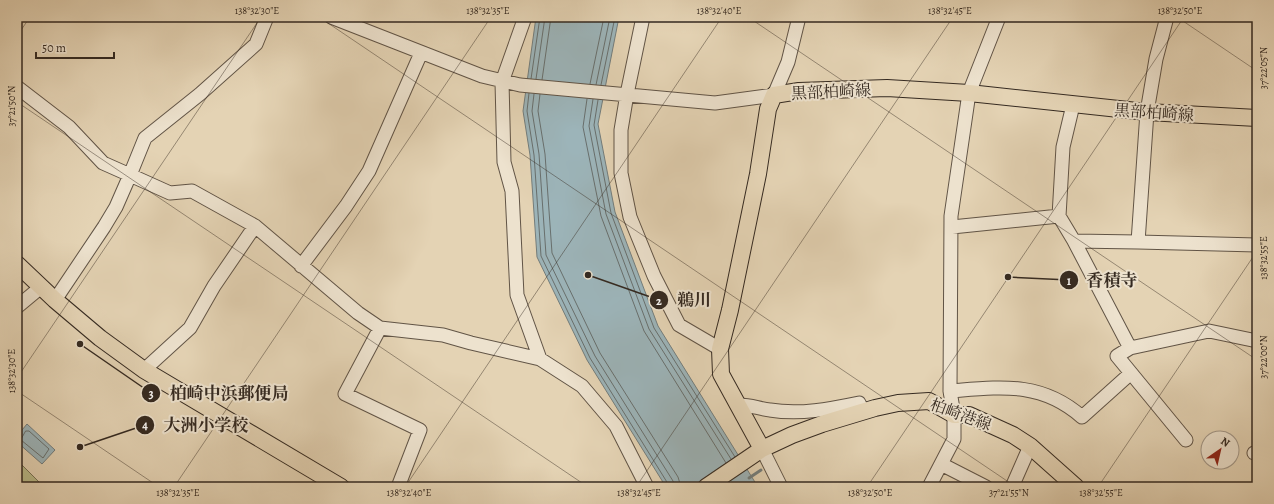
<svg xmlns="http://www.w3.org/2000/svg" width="1274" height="504" viewBox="0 0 1274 504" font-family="Alegreya,'Noto Serif JP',serif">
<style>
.green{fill:#b9bb8a;stroke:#777256}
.water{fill:#9cb4b9;stroke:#737d7c}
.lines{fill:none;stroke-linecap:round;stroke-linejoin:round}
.shore{stroke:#686f6d;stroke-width:1}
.stream{stroke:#737d7c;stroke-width:3}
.minor-casing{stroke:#615446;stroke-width:15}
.major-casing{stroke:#352a21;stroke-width:18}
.minor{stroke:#ede2ce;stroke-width:13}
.major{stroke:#e4d3b4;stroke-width:16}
.ticks{fill:none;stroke:#352a21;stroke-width:1;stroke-opacity:0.45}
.labels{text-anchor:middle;stroke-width:4;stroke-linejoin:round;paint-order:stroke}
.street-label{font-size:16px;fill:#352a21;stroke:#ede2ce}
.leader{fill:none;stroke:#352a21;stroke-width:1.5}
.callout-dot{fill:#352a21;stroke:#ede2ce;stroke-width:1.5}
.mark-label{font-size:12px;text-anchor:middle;font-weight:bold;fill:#fff}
.callout-label{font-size:17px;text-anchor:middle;font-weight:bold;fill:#352a21;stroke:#ede2ce;stroke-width:4;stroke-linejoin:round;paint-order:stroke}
.neatline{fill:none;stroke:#352a21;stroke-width:1.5}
.ticks-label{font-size:10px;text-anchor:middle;fill:#352a21}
</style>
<rect width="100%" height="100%" fill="#e4d3b4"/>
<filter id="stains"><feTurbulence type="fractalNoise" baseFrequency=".005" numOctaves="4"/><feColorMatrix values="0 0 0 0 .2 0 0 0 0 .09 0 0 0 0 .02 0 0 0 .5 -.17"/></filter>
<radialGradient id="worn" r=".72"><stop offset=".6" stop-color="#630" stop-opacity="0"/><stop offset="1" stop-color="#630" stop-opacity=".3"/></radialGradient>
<path class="green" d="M17,460l27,27h-27z"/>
<path class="water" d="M536,17h83l-21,107 17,88 43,114 100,161h-92l-79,-127 -50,-103 -7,-102 -7,-44z
M27,424l28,26 -13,14 -25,-22v-6z"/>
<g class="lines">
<path class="shore" d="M531,79l9,-62
M536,79l9,-62
M542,80l9,-63
M590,84l14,-67
M596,85l14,-68
M601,85l14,-68
M529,93l-2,18 7,44 7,101 49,102 80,129
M534,94l-2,17 7,43 7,101 49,101 78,125 2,6
M540,94l-2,17 7,43 7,99 48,100 78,124 3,10
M587,99l-4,28 18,89 43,115 82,132
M593,99l-4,27 17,88 43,115 82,130
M598,100l-4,25 17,88 43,115 81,129
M26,431h3l20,18 -6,9 -22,-18z"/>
<path class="stream" d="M749,478l12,-8"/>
<defs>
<path id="minor" d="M331,17l151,59 38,9 195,18 59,-8 14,-33 11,-45
M525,17l-23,65 2,80 8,29 5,104 23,64
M643,17l-16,77 -6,36v43l9,44 24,59 25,49 41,24
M1167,17l-11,42 -9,53 -9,130 119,3
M17,87l52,40 34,36 27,12 15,-37 55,-44 56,-50 11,-27
M1059,216l4,-69 10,-42
M952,227l107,-11 15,25 56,107 79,-17 48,10
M1074,241l64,1
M301,266l45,-60 23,-35 52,-118
M55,300l49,-73 12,-20 14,-32 40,18 22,-2 63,35 103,87 22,15 63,7 28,8 69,16 42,27 34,40 31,61
M17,307l24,-20
M380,328l-35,66 75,36 -22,57
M1130,348l-13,8 69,84
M144,370l46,-42 24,-42 41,-60
M950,391c51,-4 91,-10 132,26l49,-44
M737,405c12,-1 22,4 33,5 30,5 60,-1 89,-7l4,8
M762,449l19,38
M1254,453l3,1
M941,464l45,23
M929,487l25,-48v-24l-4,-24 1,-175 18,-123 30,-76
M1012,487l18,-41"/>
<path id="major" d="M17,264l38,36 45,38 44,32 197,117
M762,449l-41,-75 -1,-25 10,-39 28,-136 10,-65 6,-14 25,-4 88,-3 82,5 178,19 110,6
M706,487l56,-38 30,-14 30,-11 53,-16 23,-5 31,-2 25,14h15l44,20 17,11 46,41"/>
</defs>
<use href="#minor" class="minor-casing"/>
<use href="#major" class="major-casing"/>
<use href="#minor" class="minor"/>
<use href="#major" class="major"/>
</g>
<path class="ticks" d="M319,17l697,470M748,17l509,343M1177,17l80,54M17,36l13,-19M17,102l571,385M17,378l244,-361M17,391l142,96M174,487l317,-470M405,487l317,-470M636,487l317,-470M867,487l317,-470M1098,487l159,-236"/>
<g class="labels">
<g class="street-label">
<text transform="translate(831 91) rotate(-3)" y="6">黒部柏崎線</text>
<text transform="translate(1154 112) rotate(4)" y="6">黒部柏崎線</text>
<text transform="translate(961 414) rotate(20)" y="6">柏崎港線</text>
</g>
</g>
<path class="leader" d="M1008 277L1069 280M588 275L659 300M80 344L151 393M80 447L145 425"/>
<g class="callout-dot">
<circle cx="1008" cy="277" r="4"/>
<circle cx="588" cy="275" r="4"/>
<circle cx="80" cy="344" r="4"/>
<circle cx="80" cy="447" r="4"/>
<circle cx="1069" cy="280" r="10"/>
<circle cx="659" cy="300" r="10"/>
<circle cx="151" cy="393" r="10"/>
<circle cx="145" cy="425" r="10"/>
</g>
<g class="mark-label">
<text x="1069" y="285">1</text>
<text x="659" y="305">2</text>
<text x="151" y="398">3</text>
<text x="145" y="429">4</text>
</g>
<g class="callout-label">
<text x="1112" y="286">香積寺</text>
<text x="694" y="306">鵜川</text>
<text x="229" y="399">柏崎中浜郵便局</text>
<text x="206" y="431">大洲小学校</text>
</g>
<rect width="1274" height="504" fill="none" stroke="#e4d3b4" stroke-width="44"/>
<g transform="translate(1220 450) rotate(34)"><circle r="19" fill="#ede2ce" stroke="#a39889"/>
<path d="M0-3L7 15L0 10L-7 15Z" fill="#8f2418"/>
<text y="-6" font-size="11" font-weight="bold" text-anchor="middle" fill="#352a21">N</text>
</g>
<path d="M36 52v6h78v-6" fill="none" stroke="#352a21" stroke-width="2"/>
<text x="42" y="52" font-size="12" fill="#352a21" stroke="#ede2ce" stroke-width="3" paint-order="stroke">50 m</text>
<rect x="22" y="22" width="1230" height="460" class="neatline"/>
<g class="ticks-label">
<text x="257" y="14">138°32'30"E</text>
<text x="488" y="14">138°32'35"E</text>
<text x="719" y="14">138°32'40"E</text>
<text x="950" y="14">138°32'45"E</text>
<text x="1180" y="14">138°32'50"E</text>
<text transform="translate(1263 68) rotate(-90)" y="4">37°22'05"N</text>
<text transform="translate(11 106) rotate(-90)" y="4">37°21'50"N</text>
<text transform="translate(1263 258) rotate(-90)" y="4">138°32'55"E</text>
<text transform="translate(1263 357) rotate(-90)" y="4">37°22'00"N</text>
<text transform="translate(11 371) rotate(-90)" y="4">138°32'30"E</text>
<text x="178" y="496">138°32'35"E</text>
<text x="409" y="496">138°32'40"E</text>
<text x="639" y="496">138°32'45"E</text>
<text x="870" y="496">138°32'50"E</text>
<text x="1009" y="496">37°21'55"N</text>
<text x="1101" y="496">138°32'55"E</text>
</g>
<rect width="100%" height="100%" filter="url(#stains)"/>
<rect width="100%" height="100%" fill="url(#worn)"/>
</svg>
